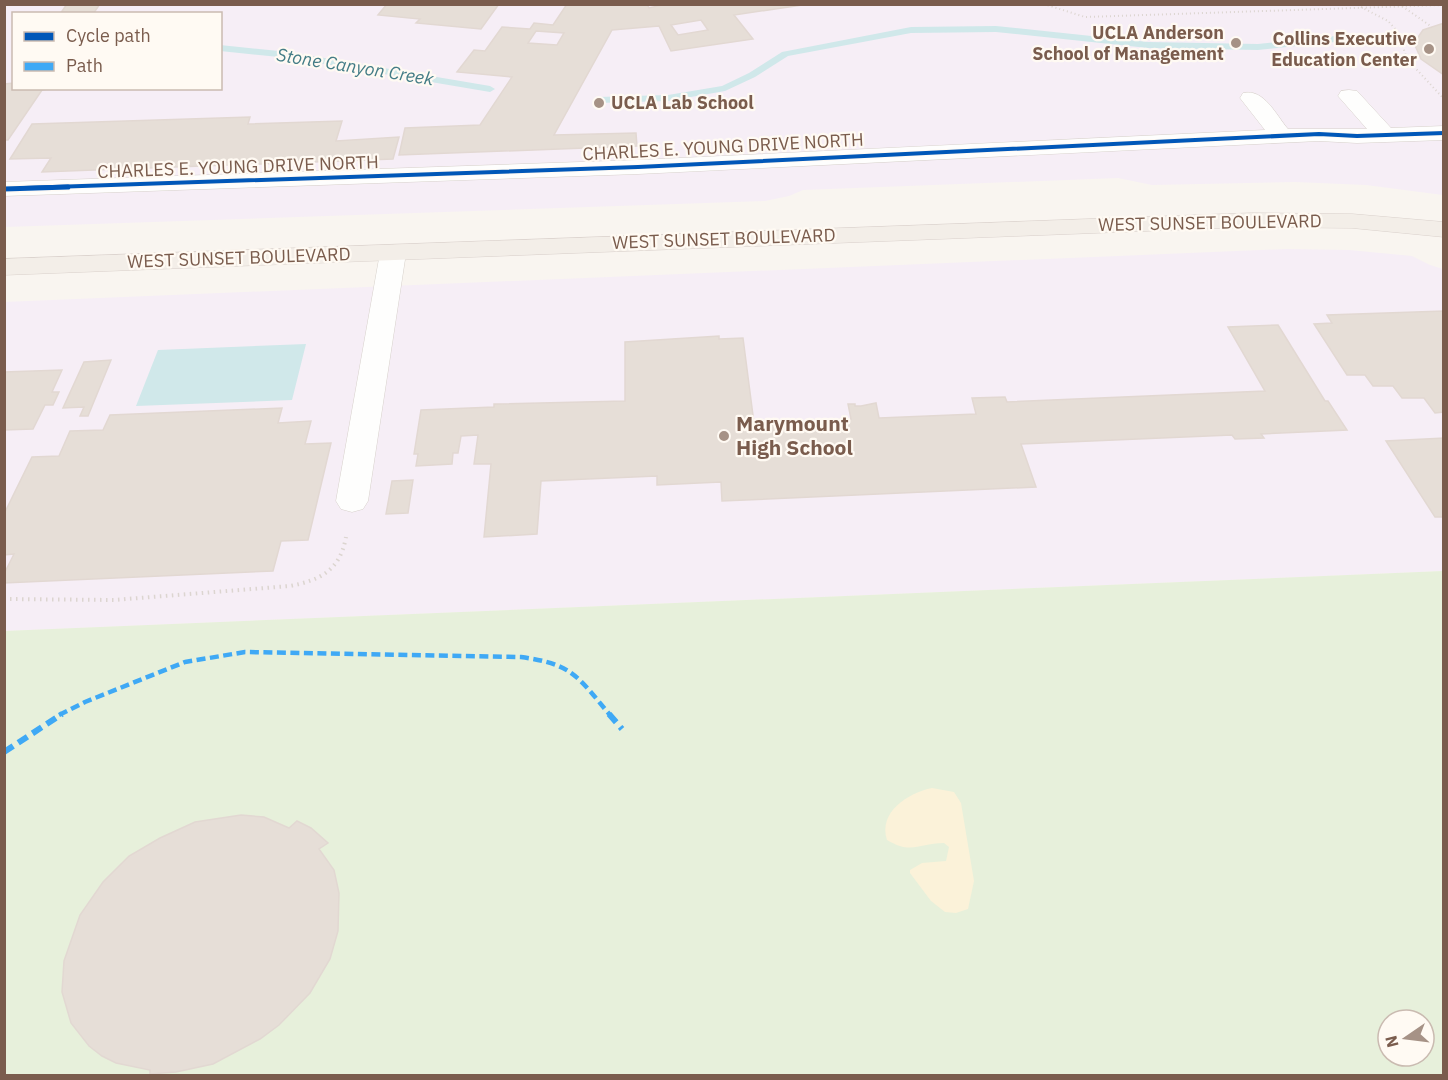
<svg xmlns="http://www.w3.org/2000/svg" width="1448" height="1080" viewBox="0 0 1448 1080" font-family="'IBM Plex Sans',sans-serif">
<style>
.education{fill:#f6eef6;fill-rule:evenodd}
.green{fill:#e7f0db;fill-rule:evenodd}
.sand{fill:#fbf2d9}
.water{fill:#d0e8ea}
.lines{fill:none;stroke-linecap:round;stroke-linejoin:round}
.stream{fill:#d0e8ea;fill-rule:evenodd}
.building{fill:#e6ded7;stroke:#e2d8d2;stroke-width:1.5;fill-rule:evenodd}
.minor-casing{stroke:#d7d1cb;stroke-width:1}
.major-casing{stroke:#dad1cc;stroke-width:1}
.path-far1{stroke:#dcd5d0;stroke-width:2;stroke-dasharray:1 3;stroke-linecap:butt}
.path{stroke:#dcd5d0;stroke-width:4;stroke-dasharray:1.5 4.5;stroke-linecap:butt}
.minor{fill:#fefefd;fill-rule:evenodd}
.major{fill:#f3eee8;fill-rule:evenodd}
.path-bridge{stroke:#dcd5d0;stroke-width:2;stroke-dasharray:1 3;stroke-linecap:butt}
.quiet-far1{stroke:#3fa9f5;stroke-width:4.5;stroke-dasharray:9 4.5;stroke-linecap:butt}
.quiet{stroke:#3fa9f5;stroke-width:6;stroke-dasharray:11 6;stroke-linecap:butt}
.cycleway-far1-casing{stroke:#fffaf3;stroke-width:6}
.cycleway-casing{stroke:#fffaf3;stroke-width:8}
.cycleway-far1{stroke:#0057b8;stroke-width:4}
.cycleway{stroke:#0057b8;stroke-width:5}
.poi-dot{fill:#a69286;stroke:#fffaf3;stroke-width:2}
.labels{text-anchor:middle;stroke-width:4.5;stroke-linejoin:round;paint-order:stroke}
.far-poi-label{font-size:18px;font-weight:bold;fill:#7a5c4d;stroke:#fffaf3;text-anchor:end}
.far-water-label{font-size:18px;font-style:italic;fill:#437c86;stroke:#fffaf3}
.far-street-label{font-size:18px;fill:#7a5c4d;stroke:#fffaf3}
.poi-label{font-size:21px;font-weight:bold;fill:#7a5c4d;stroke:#fffaf3;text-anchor:start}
</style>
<rect width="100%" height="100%" fill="#f9f5f0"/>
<path class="education" d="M4,5h1439v190l-77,-10 -71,-3 -143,3 -34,-7 -315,12 -14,6 -24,5 -760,26zM14,14h206v74h-206z
M1287,249l62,1 63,6 18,9 13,4v302l-1438,60 -1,-329z"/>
<path class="green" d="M1443,571v504h-1438l-1,-444zM1388,1020h36v36h-36z"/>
<path class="sand" d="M932,788l22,4 7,11 13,78 -6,28 -12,4 -11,-1 -14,-11 -21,-28v-3l12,-7 24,-2 3,-14 -5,-4c-25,0 -32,12 -57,-3 -9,-28 21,-47 45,-52z"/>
<path class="water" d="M306,344l-14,56 -156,6 22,-56z"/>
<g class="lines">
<path class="stream" d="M996,26l152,16 110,2 87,-9 5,3 -5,3 -87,9 -110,-2 -152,-16 -85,1 -123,23 -33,21 -30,14 -57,10 -70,2 -5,-3 5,-3 70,-2 54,-9 27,-13 33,-21 129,-25z
M220,45l69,7 201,34 5,3 -5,3 -201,-34 -69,-7z"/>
</g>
<path class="building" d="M67,4h33l-7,10h-33z
M387,4h112l-18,25 -65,-6 4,-4 -42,-4z
M567,4h80l2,4 17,-4h143l-75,11 19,24 -82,12 -12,-25 -47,4 -58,105 82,-2 1,13 -238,9 6,-27 75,-3 32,-48 -55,-5 17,-22 11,1 17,-24 28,2 4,-6 19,2zM701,20l7,10 -30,5 -7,-10zM536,31l28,2 -7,12 -29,-2z
M1444,23v52l-23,-16 -7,-16 9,-13z
M14,83v5h40l-12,2 -34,50h-4v-56z
M250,117l-2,7 94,-3 -6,20 63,-4 -6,22 -351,13 9,-14 -41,1 22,-35z
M1444,311v101l-9,1 -11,-15h-22l-9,-12h-20l-8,-11h-18l-33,-51 18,-1 -5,-8z
M1278,325l47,76h3l19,29 -86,4 3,4 -29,1 -3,-4 -211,9 15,43 -314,14 -1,-19 -64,3v-9l-116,5 -4,53 -53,3 7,-73h-17l4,-29 -17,1 -3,17h-5l-1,11 -36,2 2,-12h-4l7,-44 73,-3v-3l131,-3v-59l94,-6v3l24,-1 11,85 97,-4 -3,-15h7v2h6l15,-3 3,15 97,-4 -4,-16 33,-1 2,5 258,-11 -37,-64z
M111,360l-23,56h-8l4,-9 -21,1 21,-46z
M62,370l-10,22h7l-6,13h-8l-12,24 -29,1v-58z
M282,408l-4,15 33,-2 -6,23 26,-1 -23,97 -27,1 -8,30 -269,12v-9l10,-20 -10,1v-41l28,-57 27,-1 11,-25 33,-1 7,-15z
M1444,438v79h-9l-49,-76z
M413,480l-5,33 -22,1 6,-33z
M241,815l23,2 25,11 8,-7 14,7 17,15 -9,6 15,21 5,23 -1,38 -8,28 -20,34 -31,32 -19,14 -47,25 -37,8 -26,2v-4l-34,-7 -14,-7 -13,-10 -18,-23 -9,-31 2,-31 16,-46 23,-33 26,-26 31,-18 35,-16z"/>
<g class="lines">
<defs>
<path id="minor" d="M1349,90l8,1 34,37 53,-2v14l-87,3 -38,-2 -681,33 -634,22v-14l634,-22 627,-30 -25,-32 3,-5c21,-5 33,22 45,36h79l-29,-33 3,-5z
M393,245l9,3 4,5 -38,248 -5,8 -11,3 -11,-3 -5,-8 44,-248 4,-5z"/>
<path id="major" d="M1252,213l100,1 92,8v15l-92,-9 -100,-1 -1248,48v-16z"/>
</defs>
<use href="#minor" class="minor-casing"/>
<use href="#major" class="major-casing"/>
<path class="path-far1" d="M1044,4l41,13 359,-12
M1361,7l27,14 10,11 9,27 36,39"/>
<path class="path" d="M4,599l110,1 176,-14c31,-6 50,-16 56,-49"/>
<use href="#minor" class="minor"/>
<use href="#major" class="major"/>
<path class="path-bridge" d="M1399,4l33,23"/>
<path class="quiet-far1" d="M59,715l26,-13 100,-40 60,-10 276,5c52,7 57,20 89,58"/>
<path class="quiet" d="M609,714l13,15
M4,752l58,-38"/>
<defs>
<path id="cycleway-far1" d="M24,188l614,-21 681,-33 38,2 87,-3"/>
<path id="cycleway" d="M4,189l64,-2"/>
</defs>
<use href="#cycleway-far1" class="cycleway-far1-casing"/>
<use href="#cycleway" class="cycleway-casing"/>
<use href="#cycleway-far1" class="cycleway-far1"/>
<use href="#cycleway" class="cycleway"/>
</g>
<g class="poi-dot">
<circle cx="1236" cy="43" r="6"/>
<circle cx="1429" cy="49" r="6"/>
<circle cx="599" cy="103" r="6"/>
<circle cx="724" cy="436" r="6"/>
</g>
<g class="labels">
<g class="far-poi-label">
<text x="1224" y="39">UCLA Anderson<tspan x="1224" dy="21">School of Management</tspan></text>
<text x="1417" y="45">Collins Executive<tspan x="1417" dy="21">Education Center</tspan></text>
<text x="611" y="109" text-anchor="start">UCLA Lab School</text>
</g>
<g class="far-water-label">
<text transform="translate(355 67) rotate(9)" y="6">Stone Canyon Creek</text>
</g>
<g class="far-street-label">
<text transform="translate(723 147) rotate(-3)" y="6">CHARLES E. YOUNG DRIVE NORTH</text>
<text transform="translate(238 167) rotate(-2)" y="6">CHARLES E. YOUNG DRIVE NORTH</text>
<text transform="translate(1210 223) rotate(-1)" y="6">WEST SUNSET BOULEVARD</text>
<text transform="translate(724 239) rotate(-2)" y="6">WEST SUNSET BOULEVARD</text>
<text transform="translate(239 258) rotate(-2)" y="6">WEST SUNSET BOULEVARD</text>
</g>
<g class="poi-label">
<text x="736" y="431">Marymount<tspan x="736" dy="24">High School</tspan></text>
</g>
</g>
<rect width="1448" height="1080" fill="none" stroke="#7a5c4d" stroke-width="12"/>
<rect x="12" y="12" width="210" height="78" fill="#fffaf3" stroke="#cabbb1" stroke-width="1.5"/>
<rect x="24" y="32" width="30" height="9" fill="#0057b8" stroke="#cabbb1" stroke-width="1.5"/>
<text x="66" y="42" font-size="18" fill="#7a5c4d">Cycle path</text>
<rect x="24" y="62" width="30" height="9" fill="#3fa9f5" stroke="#cabbb1" stroke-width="1.5"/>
<text x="66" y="72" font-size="18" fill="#7a5c4d">Path</text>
<g transform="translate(1406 1038) rotate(256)"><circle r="28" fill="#fffaf3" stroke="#cabbb1" stroke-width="1.5"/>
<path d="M0-4.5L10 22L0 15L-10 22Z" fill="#a69286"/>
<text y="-9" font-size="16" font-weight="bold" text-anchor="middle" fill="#7a5c4d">N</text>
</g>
</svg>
